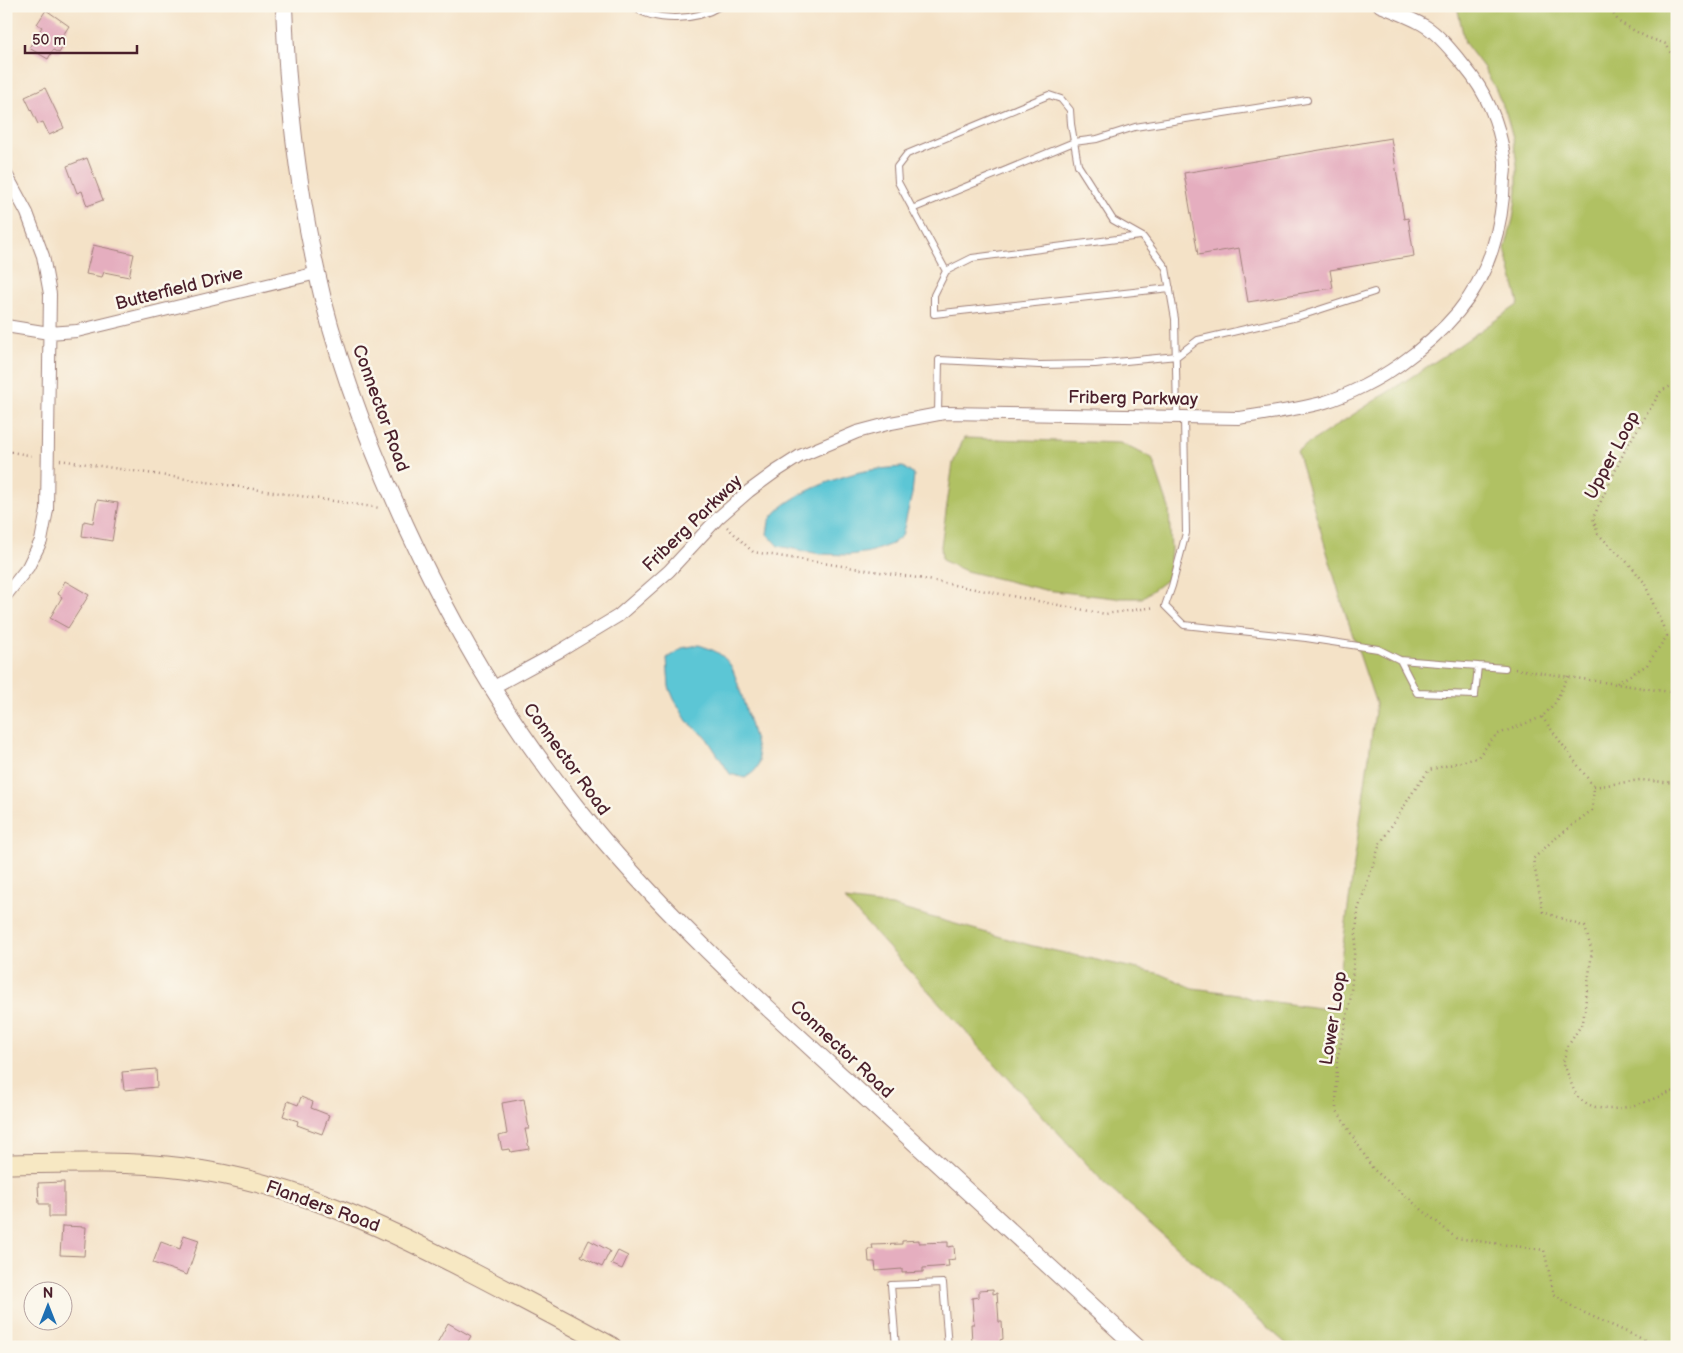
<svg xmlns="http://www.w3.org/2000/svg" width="1683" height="1353" viewBox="0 0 1683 1353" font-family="'Balsamiq Sans',sans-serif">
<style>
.green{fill:#b0c164;stroke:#7d7048}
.water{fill:#5bc6d5;stroke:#527280}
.building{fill:#e5aebf}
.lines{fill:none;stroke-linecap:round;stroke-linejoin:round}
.service-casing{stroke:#9f8079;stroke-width:8}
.minor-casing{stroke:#9f8079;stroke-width:14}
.tertiary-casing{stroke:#9f8079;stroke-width:18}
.secondary-casing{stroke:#9f8079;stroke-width:21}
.path{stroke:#9f8079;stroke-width:2.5;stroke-dasharray:1 4;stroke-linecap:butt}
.service{stroke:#fff;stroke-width:6}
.minor{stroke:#fff;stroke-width:12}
.tertiary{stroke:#fff;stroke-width:16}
.secondary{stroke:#f7e8c3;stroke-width:19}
.labels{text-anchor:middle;stroke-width:5;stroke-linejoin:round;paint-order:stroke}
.street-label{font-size:18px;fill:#4a1f2b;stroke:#fbf7ec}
</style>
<rect width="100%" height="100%" fill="#fbf7ec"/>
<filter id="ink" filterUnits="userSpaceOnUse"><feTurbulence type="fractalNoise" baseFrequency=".02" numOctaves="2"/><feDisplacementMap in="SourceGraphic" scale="10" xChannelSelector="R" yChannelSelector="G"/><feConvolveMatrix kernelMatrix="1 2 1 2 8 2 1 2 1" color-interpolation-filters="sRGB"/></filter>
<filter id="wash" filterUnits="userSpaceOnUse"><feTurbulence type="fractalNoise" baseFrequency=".0096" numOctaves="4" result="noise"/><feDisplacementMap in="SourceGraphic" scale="20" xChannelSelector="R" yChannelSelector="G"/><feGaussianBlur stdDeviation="1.12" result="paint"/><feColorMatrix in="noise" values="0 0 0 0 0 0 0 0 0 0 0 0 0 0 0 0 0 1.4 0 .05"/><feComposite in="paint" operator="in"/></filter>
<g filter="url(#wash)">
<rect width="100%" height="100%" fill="#f4e2c7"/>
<path class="green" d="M1457,6h220v1341h-387l-183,-161 -262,-286 47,6 141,40 128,28 32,14 45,6 14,5 82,11 42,-306 -33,-98 -46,-155 145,-94 77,-53 -14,-55 8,-30 4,-28v-26l-4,-27 -7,-25 -11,-25 -11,-20 -19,-25z
M964,438l156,5 32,15 17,50 2,42 -3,29 -26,19h-27l-70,-8 -79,-19 -24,-11 -1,-14 12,-83z"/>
<path class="water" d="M903,467l11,8 -2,19 -10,42 -10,8 -22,8 -21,3 -29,-1 -42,-8 -11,-12c1,-4 1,-8 2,-12 11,-24 66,-44 91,-50 14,-3 29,-4 43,-5z
M699,645c15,5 23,8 32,21 5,8 29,87 28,96 -1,8 -8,12 -14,16l-15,-4 -24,-37 -19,-16 -13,-22 -5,-12 -2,-29 15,-10z"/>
<g id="blocks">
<path class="building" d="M46,10l23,16 -9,14 5,3 -6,10 -6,-3 -5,9 -19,-11 13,-21 -5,-3z
M45,88l19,40 -15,7 -6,-13 -5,2 -13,-27z
M1391,138l13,81 4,-1 6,38 -84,14 3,18 -85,14 -9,-54 -41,7 -14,-82z
M87,158l16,42 -16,6 -5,-15 -5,2 -10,-27z
M93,245l41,9 -5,23 -25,-5 -2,5 -16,-3z
M97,500l21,3 -6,38 -30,-5 2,-15 9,2z
M65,581l24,14 -21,33 -18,-10 12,-21 -4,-3z
M156,1069l1,18 -33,3 -2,-18z
M301,1097l12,5 -2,6 18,7 -7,19 -25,-9 1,-4 -15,-5 5,-15 10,4z
M524,1099l5,30h-4l4,20 -18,3 -1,-3 -8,1 -3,-14 8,-2 -5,-31z
M64,1182v35h-15v-13h-10l-1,-21z
M62,1226l24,1 -2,29 -24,-1z
M184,1235l15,5 -12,35 -34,-12 8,-21 19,7z
M589,1240l21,11 -8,16 -21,-11z
M919,1240v3l29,-1v5l6,-1 1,13 -7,1 1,6 -26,2v4l-21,1v-4l-26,2 -1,-9h-6l-1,-13h5l-1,-4 30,-1v-3z
M618,1251l10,5 -6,13 -11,-5z
M993,1289v5l4,-1 2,29h3l1,17 -3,1 1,7h-25l-1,-4h-3l-1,-19h3l-2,-26 7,-1v-7z
M448,1323l23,13 -6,11h-30z"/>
</g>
</g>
<g filter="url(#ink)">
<use href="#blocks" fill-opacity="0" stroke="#9f8079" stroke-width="1"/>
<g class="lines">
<defs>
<path id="service" d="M632,6c24,17 64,15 88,0
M912,209l162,-67 23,-3 38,-12 172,-27
M946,271l26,-13 168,-22
M1170,288l-236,26v-19l12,-24 -48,-89 -1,-15 10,-13 142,-59 12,4 9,11 1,14 7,41 35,55 30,17 23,31 9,51 2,97
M938,414l1,-54 100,5 56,-1 82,-8 21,-16 99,-23 77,-25
M1184,417l2,116 -14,53 -7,20 19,19 122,13 72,11 22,11 78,6 -3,29 -58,-2 -17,-33
M1478,666l27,2
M896,1347l-5,-62 52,-2 5,64"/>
<path id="minor" d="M6,174l21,39 16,43 7,38 -3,216 -6,31 -13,26 -22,28
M6,326l43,7 28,-2 240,-58
M492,688l68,-37 58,-35 51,-45 49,-53 31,-27 26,-19 25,-16 57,-24 34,-9 53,-10 295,5c29,-5 58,-8 86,-16 24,-7 54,-23 74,-37 21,-15 43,-34 59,-53 31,-37 45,-86 46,-134 1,-7 2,-15 0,-22 -5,-33 -18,-64 -39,-89 -11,-13 -25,-32 -40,-41 -13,-8 -30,-14 -45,-20"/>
<path id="tertiary" d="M284,6c3,89 13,176 32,263 19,89 52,174 90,257 46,100 102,196 171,282 79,99 174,185 267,270 98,90 195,179 293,269"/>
<path id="secondary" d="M6,1164c57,-1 122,-3 178,4 105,13 199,58 291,106 46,24 92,48 137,73"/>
</defs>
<use href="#service" class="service-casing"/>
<use href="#minor" class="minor-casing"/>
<use href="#tertiary" class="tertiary-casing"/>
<use href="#secondary" class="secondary-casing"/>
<path class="path" d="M1608,6l11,16 27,15 20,7 11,21
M6,451l28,5
M60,460l320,48
M727,527l26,25 165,26 187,36 51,-7
M1515,669l162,24
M1568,676l-13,27 -13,14 -46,18 -19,23 -48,12 -16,22 -33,52 -22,66 -8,93 -13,57 -1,49 37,60 83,69 88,12 10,44 22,15 75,34 26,-2
M1617,683l30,-18 20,-29 -23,-54 -15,-18 -31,-30 -5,-16 33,-70 35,-57 16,-8
M1542,717l52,70 -2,23 -41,32 -18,17 10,53 42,15 7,25 -9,70 -15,24 -5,16c4,8 10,30 15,35 28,26 69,3 99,-7
M1594,787l46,-7 37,3"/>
<use href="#service" class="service"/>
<use href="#minor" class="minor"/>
<use href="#tertiary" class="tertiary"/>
<use href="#secondary" class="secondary"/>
</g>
</g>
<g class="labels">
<g class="street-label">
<text transform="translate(179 288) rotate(-14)" y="6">Butterfield Drive</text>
<text transform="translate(1133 398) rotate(1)" y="6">Friberg Parkway</text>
<text transform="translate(381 408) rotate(70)" y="6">Connector Road</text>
<text transform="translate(1612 455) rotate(-62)" y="6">Upper Loop</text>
<text transform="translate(692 523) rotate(-44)" y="6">Friberg Parkway</text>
<text transform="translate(567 759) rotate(54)" y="6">Connector Road</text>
<text transform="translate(1333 1018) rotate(-81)" y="6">Lower Loop</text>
<text transform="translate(842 1049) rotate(43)" y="6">Connector Road</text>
<text transform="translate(323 1206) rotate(20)" y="6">Flanders Road</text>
</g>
</g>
<rect width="1683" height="1353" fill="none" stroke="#fbf7ec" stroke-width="25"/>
<g transform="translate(48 1306)"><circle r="24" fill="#fbf7ec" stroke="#b4a19f"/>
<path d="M0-4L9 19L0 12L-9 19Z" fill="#1f6fb2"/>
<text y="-8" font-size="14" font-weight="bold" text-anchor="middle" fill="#4a1f2b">N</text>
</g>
<path d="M25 45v8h112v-8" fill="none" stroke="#4a1f2b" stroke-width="2.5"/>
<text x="32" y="45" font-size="15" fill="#4a1f2b" stroke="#fbf7ec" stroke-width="4" paint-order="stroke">50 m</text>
</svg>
